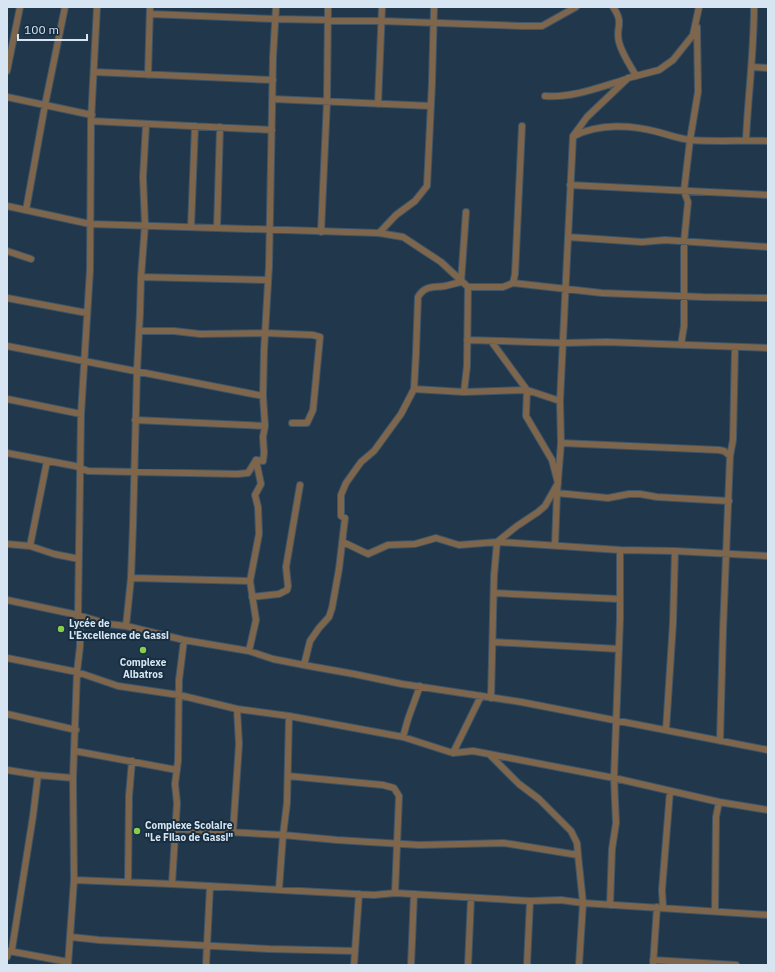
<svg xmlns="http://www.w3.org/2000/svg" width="775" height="972" viewBox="0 0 775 972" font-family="'IBM Plex Sans',sans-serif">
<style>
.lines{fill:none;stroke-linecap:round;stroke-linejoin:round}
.minor-casing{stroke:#3e5467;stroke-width:8}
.minor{stroke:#7e664d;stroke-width:6}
.poi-dot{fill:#87cf4a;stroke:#172e41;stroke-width:1.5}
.labels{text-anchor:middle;stroke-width:4;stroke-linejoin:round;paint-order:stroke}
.poi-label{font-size:10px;font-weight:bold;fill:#d7e5f2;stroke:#172e41;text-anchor:start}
</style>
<rect width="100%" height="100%" fill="#21384c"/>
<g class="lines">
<defs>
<path id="minor" d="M613,7c12,17 2,20 6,35 3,12 11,23 17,34
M150,14l125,5 106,2 140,5h21l34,-19
M752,67l16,1
M7,71l13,-64
M94,72l179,8
M148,75l2,-68
M545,96c28,2 55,-9 82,-17
M7,97l85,18
M273,99l158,7
M378,104l4,-97
M91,121l181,9
M574,136c25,-13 58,-11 84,-4 11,3 22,7 33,8 26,2 52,0 77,1
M746,140c2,-44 8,-88 8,-133
M570,185l198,10
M7,206l83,18 289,9 24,4 38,25 27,25h35l10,-4 89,10 101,4 65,1
M26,210l19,-105 20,-98
M191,227l4,-101
M217,228l3,-101
M321,232l6,-131 1,-94
M379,233l17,-18 19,-14 12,-15 5,-103 2,-76
M568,237l74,5 23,-2 103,7
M7,251l24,8
M141,277l127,3
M461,282l5,-70
M513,283l2,-9 7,-148
M7,298l80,15
M140,331h34l26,3 65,-1 48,2 7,2 -7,73 -6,13h-15
M467,340l96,3 43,-1 162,6
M681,345l3,-19v-84l4,-40 -4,-11 6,-51 8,-48 -1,-65
M7,346l256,50
M414,389l50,3 63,-2 33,11
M464,392l3,-26 1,-79
M7,399l74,15
M135,420l130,6
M561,443l158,7 5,1 6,5 -7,175 -3,110
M7,453l68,13 13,5 149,3 11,-1 8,-13 7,1 1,-8 -1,-16 2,-11 -2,-30 1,-45 5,-85 4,-209 3,-50
M730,456l3,-16 2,-92
M557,493l51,5 21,-4h11l17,3 72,4
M343,542l25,12 20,-9 27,-1 21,-6 23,7 38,-3 18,1 105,7 55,1 93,5
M7,544l23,2 24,8 25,5
M555,545l2,-52 4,-50 -1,-42 13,-265 14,-19 41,-39 31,-8 14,-10 20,-25 6,-28
M30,546l17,-85
M131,578l119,3
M494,593l125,6
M252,597l27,-3 8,-4 1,-4 -2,-19 14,-82
M7,600l71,15 30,9 18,2 58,14 65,11 24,8 36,7 45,8 48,10 119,18 247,48
M126,626l5,-48 2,-53 4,-154 3,-59 1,-35 4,-52 -2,-48 3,-52
M493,642l126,7
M249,651l7,-31 -6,-39 9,-47 -1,-27 -3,-12 6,-11 -5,-24
M7,658l70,14 41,14 61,9 58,14 52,7 114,21 50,16 20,-2 16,3 30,30 20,15 32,32 6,12 1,12
M304,665l6,-24 9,-13 10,-11 3,-9 7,-39 6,-51 -4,-2v-21l5,-12 15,-21 13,-11 27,-37 13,-25 2,-36 2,-56c7,-12 15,-9 27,-11 5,-1 11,-3 16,-4
M491,698l3,-122 3,-34 20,-16 21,-14 7,-6 13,-23 -6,-23 -26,-44 1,-26 -36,-49
M7,714l69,16
M666,730l7,-107 2,-72
M403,737l5,-18 12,-33
M75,751l102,19
M453,753l28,-57
M489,754l125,24 105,24 49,8
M7,770l31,5 35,3
M288,776l95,9 11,3 5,8 -4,97
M175,829l108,6 54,5 82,5 85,-2 74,12 5,48 -4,62
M233,832l6,-88 -2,-35
M74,880l98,4 202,11 21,-2 135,8 31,-1 22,3 185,12
M128,882l1,-86 3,-35
M172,884l5,-81 -2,-19 3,-23 1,-81 5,-40
M279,889l4,-54 4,-32 2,-87
M610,905l2,-56 4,-26 -2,-45 6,-159v-69
M663,907l-1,-17 8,-99
M715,911l1,-94 3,-15
M71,937l28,3 171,9 85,2
M9,951l59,11
M7,957l2,-6 3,-2 21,-133 5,-41
M653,960l83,5
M68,965l6,-85 -1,-102 4,-106 3,-26v-17l-2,-14 3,-201 9,-144 1,-149 6,-114
M206,965l4,-79
M354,965l5,-71
M411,965l3,-71
M468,965l3,-67
M527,965l3,-64
M653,965l4,-58"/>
</defs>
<use href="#minor" class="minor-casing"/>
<use href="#minor" class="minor"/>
</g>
<g class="poi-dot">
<circle cx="61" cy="629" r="4"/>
<circle cx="143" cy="650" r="4"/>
<circle cx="137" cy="831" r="4"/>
</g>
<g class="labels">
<g class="poi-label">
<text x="69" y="627">Lycée de<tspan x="69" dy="12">L'Excellence de Gassi</tspan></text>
<text x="143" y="666" text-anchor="middle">Complexe<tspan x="143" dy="12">Albatros</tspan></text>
<text x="145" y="829">Complexe Scolaire<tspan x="145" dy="12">"Le Filao de Gassi"</tspan></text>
</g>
</g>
<rect width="775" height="972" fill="none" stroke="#d7e5f2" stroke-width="16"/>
<path d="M18 34v6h69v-6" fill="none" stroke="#d7e5f2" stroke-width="2"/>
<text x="24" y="34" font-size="12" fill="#d7e5f2" stroke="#172e41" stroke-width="3" paint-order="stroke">100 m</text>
</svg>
